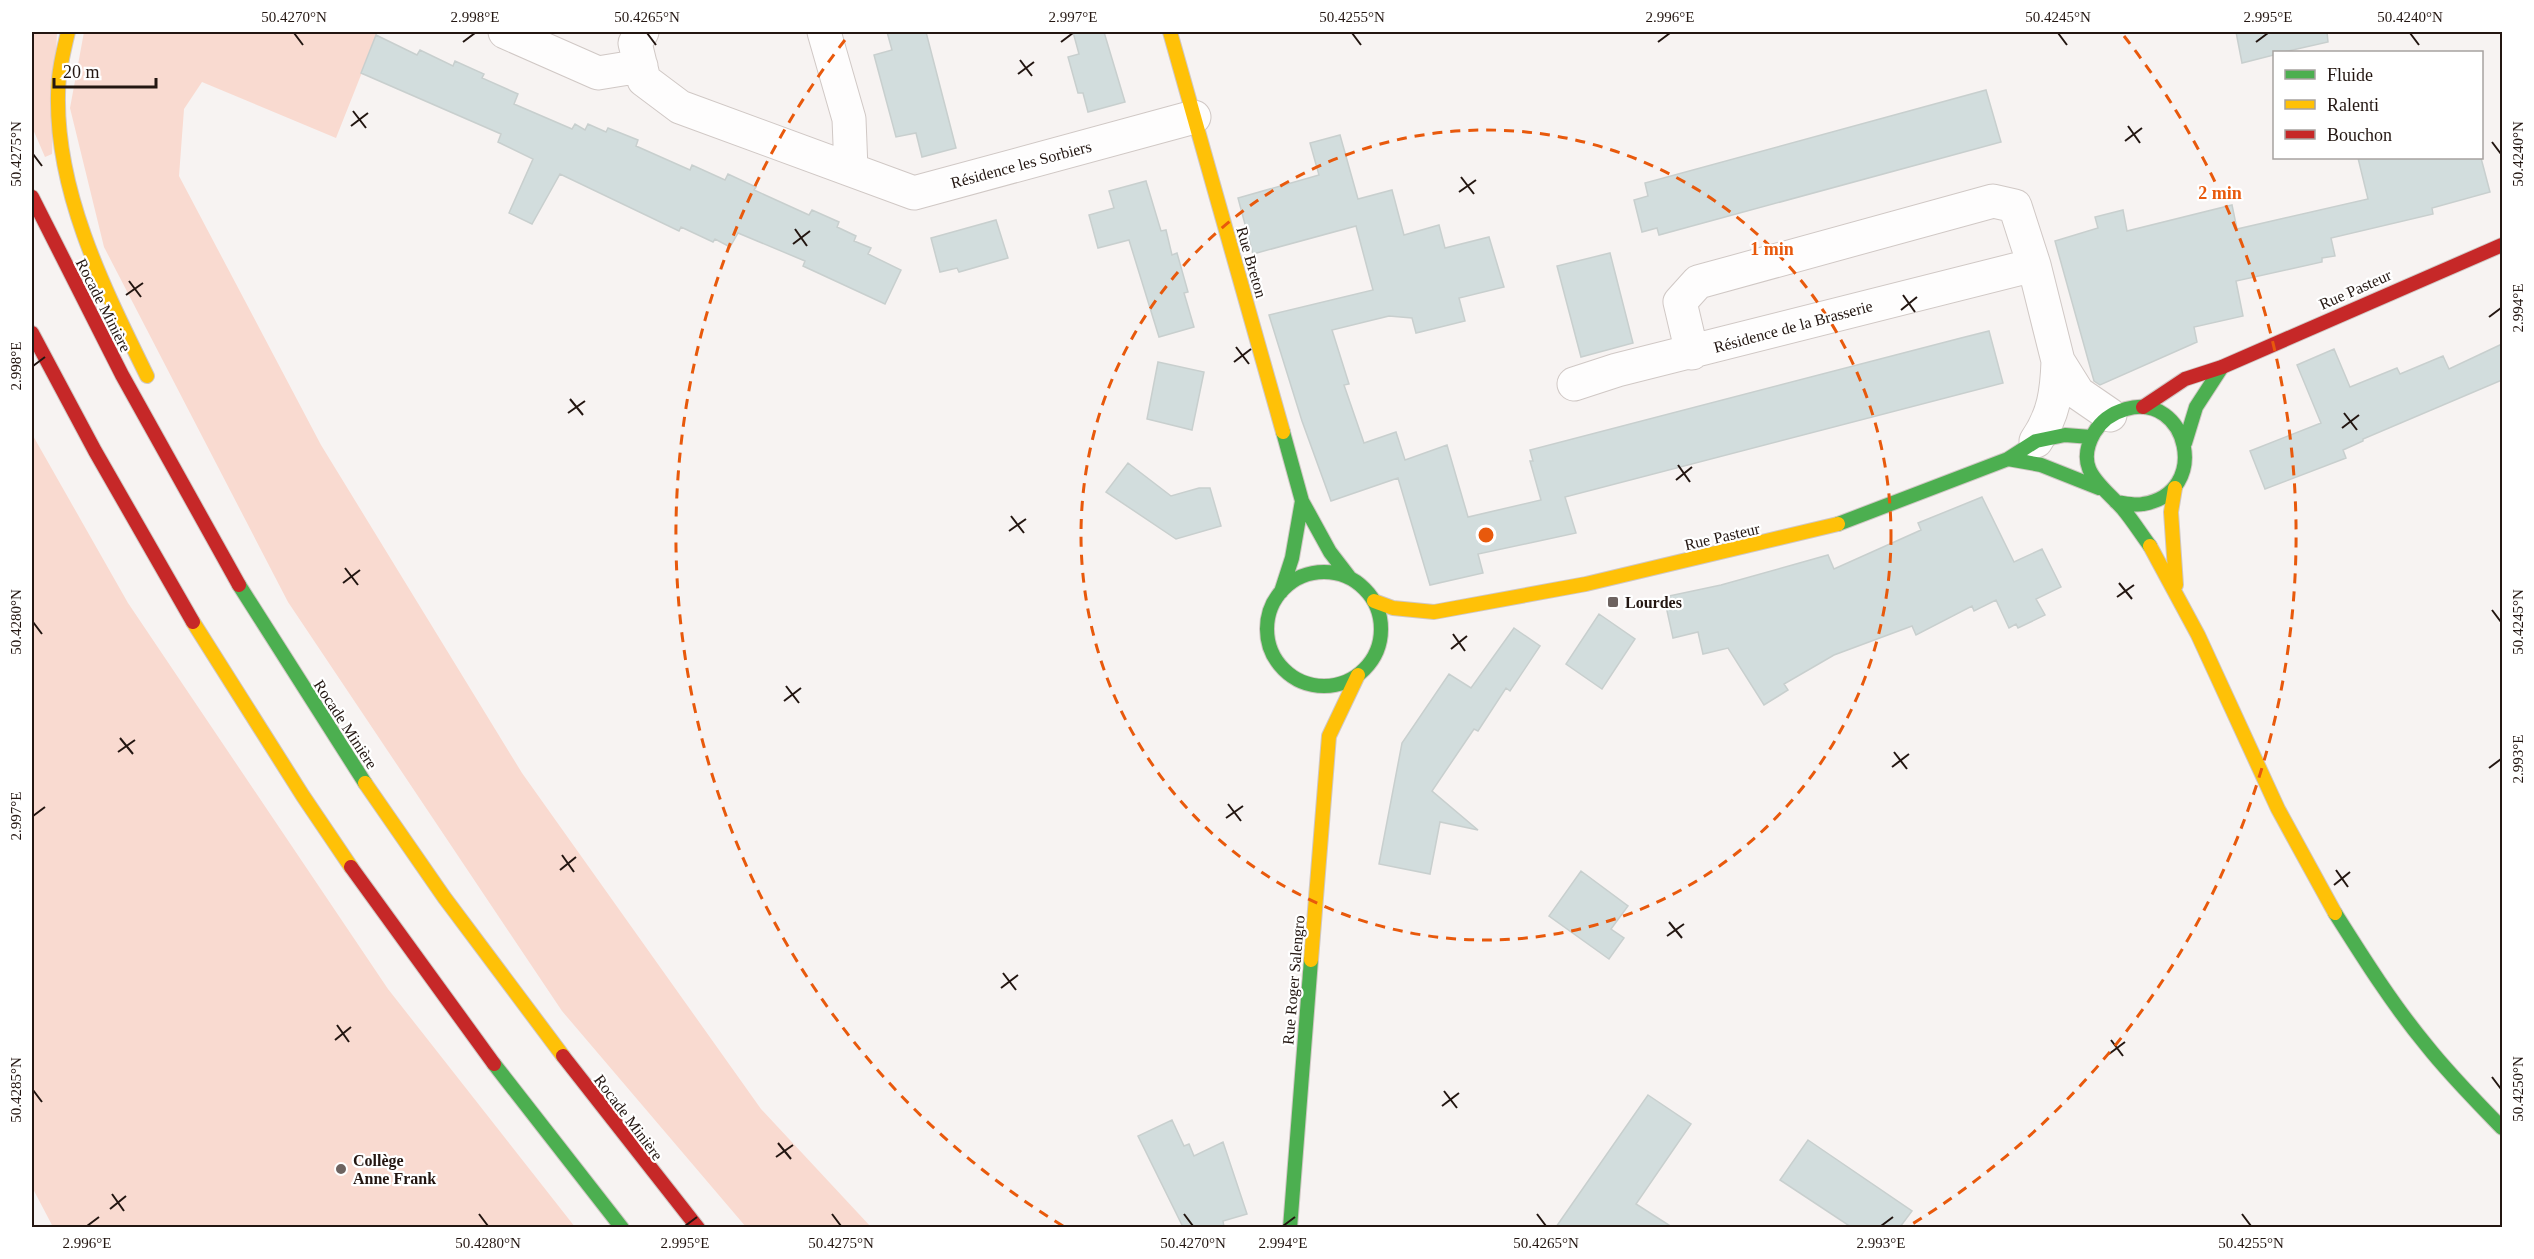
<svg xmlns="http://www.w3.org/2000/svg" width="2534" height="1259" viewBox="0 0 2534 1259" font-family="Georgia,serif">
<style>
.green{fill:#f9dad0}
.building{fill:#d2dddd;stroke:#c8cfce;stroke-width:1.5}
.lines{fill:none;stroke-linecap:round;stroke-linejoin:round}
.street-casing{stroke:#d0c8c5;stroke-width:35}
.fast-casing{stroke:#d0c8c5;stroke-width:16}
.slow-casing{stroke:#d0c8c5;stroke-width:16}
.jam-casing{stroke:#d0c8c5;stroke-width:16}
.street{stroke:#fefdfd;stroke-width:33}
.fast{stroke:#4caf50;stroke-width:14}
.slow{stroke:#ffc107;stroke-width:14}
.jam{stroke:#c62828;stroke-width:14}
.ticks{fill:none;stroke:#231611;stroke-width:2}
.ring{fill:none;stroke:#e8590c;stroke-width:3;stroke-dasharray:10 8}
.poi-dot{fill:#6d6360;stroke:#fff;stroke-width:2}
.labels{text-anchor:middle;stroke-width:4.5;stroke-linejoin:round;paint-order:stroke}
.street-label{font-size:16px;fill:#231611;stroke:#fff}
.poi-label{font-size:16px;font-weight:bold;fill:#231611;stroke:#fff;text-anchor:start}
.centre{fill:#e8590c;stroke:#fff;stroke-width:3}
.ring-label{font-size:18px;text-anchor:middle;font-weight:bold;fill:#e8590c;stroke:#fff;stroke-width:4.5;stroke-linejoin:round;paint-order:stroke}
.neatline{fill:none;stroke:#231611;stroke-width:2}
.ticks-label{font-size:15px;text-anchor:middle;fill:#231611}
</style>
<rect width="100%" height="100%" fill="#f7f3f2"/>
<path class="green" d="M32,32h25l-5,122 -7,3 -13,-30z
M84,32h294l-42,106 -134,-56 -18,27 -5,67 142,269 201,328 239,336 110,118h-125l-184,-216 -274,-409 -184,-355 -34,-139z
M32,434l96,169 260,386 187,238h-522l-21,-40z"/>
<path class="building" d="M887,32h39l30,116 -34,9 -6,-24 -20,4 -22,-82 18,-5z
M1073,32h31l21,70 -37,10 -5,-19h-5l-10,-36 11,-3z
M2236,32h91l1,10 -44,10h-10v3l-32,8z
M376,35l41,20 3,-5 33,16 2,-5 29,13 -2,4 36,16 -4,10 58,25 3,-5 10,6 3,-6 18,8 2,-4 30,12 -2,6 54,24 2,-5 33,15 3,-6 28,13 -2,3 55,25 3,-5 27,12 -2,5 19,9 -2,5 17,7 -3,6 33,16 -16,34 -82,-38 2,-5 -67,-28 -8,14 -15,-8 -2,3 -32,-15 -2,4 -119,-57 -28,50 -23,-11 24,-54 -35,-17 3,-8 -140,-61z
M1986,90l15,52 -342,93 -2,-7 -15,4 -8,-32 14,-4 -3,-13z
M1340,135l18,64 34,-9 12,45 35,-10 6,23 44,-11 15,50 -45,11 6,23 -49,12 -4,-15 -23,-2 -57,14 17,54 -5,1 20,58 32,-11 9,28 42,-15 21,72 73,-17 -11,-39h3l-3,-11 431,-112 28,-7 14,52 -438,114 11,36 -98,21 5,19 -53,12 -32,-107 -67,23 -29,-80 -33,-106 104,-25 -17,-64 -103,28 -15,-56 81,-23 -9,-32z
M2358,158h123l9,34 -58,16 1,6 -102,24 4,18 -13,2v4l-86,19 7,35 -49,11 3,15 -97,43 -6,-4 -39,-140 43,-13 -3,-11 28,-7 4,21 105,-26 5,24 131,-30z
M1146,181l15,50 5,-1 6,25 5,-2 11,39 -4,1 10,34 -35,10 -30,-97 -31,8 -9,-33 25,-7 -5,-17z
M996,220l12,38 -49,14 -2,-4 -17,4 -9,-34z
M1610,253l23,90 -52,14 -24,-91z
M2502,344v36l-139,59v2l-20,9 3,8 -81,31 -15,-38 71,-28 -24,-58 37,-16 16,38 47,-19 3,6 43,-18 6,13z
M1158,362l46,10 -12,58 -45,-11z
M1128,463l43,33 28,-8h11l11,38 -45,13 -70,-47z
M1982,497l32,65 28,-13 19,38 -25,12 9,16 -27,13 -2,-4 -7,4 -13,-28 -22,11 -2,-5 -56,29 -4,-9 -78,29 -50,29 4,6 -24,15 -36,-57 -25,6 -5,-22 -25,6 -9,-41 57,-12 107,-30 6,14 87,-39 -3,-7z
M1599,614l36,25 -33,50 -36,-25z
M1514,628l26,18 -30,45 -4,-3 -28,43 -4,-2 -42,62 46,39 -38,-8 -10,52 -51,-10 23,-121 47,-69 22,14z
M1581,871l47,35 -17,23 13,9 -15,21 -60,-43z
M1648,1095l43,29 -55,80 36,23h-116z
M1172,1120l12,26 5,-2 5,12 29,-14 24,72 -24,7 1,6h-41l-45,-91z
M1808,1140l104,71 -12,16h-49l-71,-47z"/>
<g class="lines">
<defs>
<path id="street" d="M505,32l93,41 43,-7
M642,32l-7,11 9,37 36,27 234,86 280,-76
M824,32l25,87 2,50
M1692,353l-12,-51 18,-20 295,-81 22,5 19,59 24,96 20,32 32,22
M1574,384l43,-14 417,-105
M2036,441c18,-26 21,-50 22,-80"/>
<path id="fast" d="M1283,432l19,69 28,51 20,26
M2185,443l11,-36 26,-40
M2008,459l33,6 58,23
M2116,502c8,1 19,4 27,2 69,-11 45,-113 -17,-95 -14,4 -25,12 -32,24 -21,37 8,52 29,76 10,12 18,25 27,37
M1838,524l170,-65 28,-18 29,-6 26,2
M1267 629a57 57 0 1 1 114 0a57 57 0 1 1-114 0Z
M239,585l126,198
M1281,592l11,-34 10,-57
M2335,913c29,46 58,92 92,133 23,29 49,55 75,82
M494,1064l128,164
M1290,1228l21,-268"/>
<path id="slow" d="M68,32c-5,21 -10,42 -10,63 -2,99 47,195 89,281
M1170,32l113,400
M2175,488l-4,24 5,73
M2150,546l48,89 80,174 57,104
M1374,601l19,7 41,4 152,-28 252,-60
M193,622l110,174 48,71
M365,783l79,114 119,159
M1311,960l18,-224 29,-61"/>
<path id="jam" d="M32,197l90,178 117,210
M32,333l63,118 98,171
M2143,407l42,-28 37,-12 280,-122
M351,867l143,197
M563,1056l135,172"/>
</defs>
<use href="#street" class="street-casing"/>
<use href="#fast" class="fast-casing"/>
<use href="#slow" class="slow-casing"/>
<use href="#jam" class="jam-casing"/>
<use href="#street" class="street"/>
<use href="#fast" class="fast"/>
<use href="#slow" class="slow"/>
<use href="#jam" class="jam"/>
</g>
<path class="ticks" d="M294,33l9,12M647,33l9,12M1352,33l9,12M2058,33l9,12M2410,33l9,12M463,42l12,-9M1061,42l12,-9M1658,42l12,-9M2256,42l12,-9M1020,60l12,16M1018,74l16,-12M353,111l13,17M351,126l17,-13M2128,126l12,17M2125,141l17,-13M2492,142l9,12M33,154l9,12M1461,177l13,17M1459,192l17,-12M795,229l12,17M793,244l17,-13M129,281l12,16M126,295l17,-12M1903,295l12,17M1901,310l16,-13M2489,317l12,-9M1236,347l13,17M1234,362l17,-13M33,366l12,-9M570,399l13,16M568,413l17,-12M2344,413l13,17M2342,428l17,-13M1678,465l12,17M1676,480l16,-13M1011,516l13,17M1009,531l17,-12M345,568l13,17M343,583l17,-13M2119,583l13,16M2117,597l17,-12M2492,610l9,12M33,622l9,12M1453,634l12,17M1451,649l16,-13M786,686l13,17M784,701l17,-13M120,738l13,16M118,752l17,-12M1894,752l13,17M1892,767l17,-13M2489,768l12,-9M1228,804l13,17M33,816l12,-9M1226,818l17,-12M562,855l12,17M560,870l16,-13M2336,870l12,17M2334,885l16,-13M1669,922l13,16M1667,936l17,-12M1003,973l13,17M1001,988l17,-13M337,1025l12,17M335,1040l16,-13M2111,1040l12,16M2109,1054l16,-12M2492,1077l9,12M33,1090l9,12M1444,1091l13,17M1442,1106l17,-13M778,1143l13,16M776,1157l17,-12M112,1194l12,17M110,1209l16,-13M479,1214l9,12M832,1214l9,12M1184,1214l9,12M1537,1214l9,12M2242,1214l9,12M87,1226l12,-9M685,1226l12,-9M1283,1226l12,-9M1881,1226l12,-9"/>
<g class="ring">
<circle cx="1486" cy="535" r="405"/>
<path d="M1063 1226A810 810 0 0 1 848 36M2124 36A810 810 0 0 1 1909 1226"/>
</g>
<g class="poi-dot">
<rect x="1607" y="596" width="12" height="12" rx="3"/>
<circle cx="341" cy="1169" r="6"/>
</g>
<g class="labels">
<g class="street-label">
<text transform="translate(1021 164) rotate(-15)" y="6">Résidence les Sorbiers</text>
<text transform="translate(1252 262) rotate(74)" y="6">Rue Breton</text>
<text transform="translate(2355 289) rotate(-24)" y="6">Rue Pasteur</text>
<text transform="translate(104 305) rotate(63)" y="6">Rocade Minière</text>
<text transform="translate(1793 326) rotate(-15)" y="6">Résidence de la Brasserie</text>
<text transform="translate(1722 536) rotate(-13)" y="6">Rue Pasteur</text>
<text transform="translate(346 724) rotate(57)" y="6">Rocade Minière</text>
<text transform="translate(1293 980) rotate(-85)" y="6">Rue Roger Salengro</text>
<text transform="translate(629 1117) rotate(53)" y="6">Rocade Minière</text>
</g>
<g class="poi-label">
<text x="1625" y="608">Lourdes</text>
<text x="353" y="1166">Collège<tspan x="353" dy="18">Anne Frank</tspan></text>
</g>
</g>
<circle cx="1486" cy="535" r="9" class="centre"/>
<g class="ring-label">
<text x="2220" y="199">2 min</text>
<text x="1772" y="255">1 min</text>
</g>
<rect width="2534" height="1259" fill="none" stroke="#ffffff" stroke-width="66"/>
<rect x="2273" y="51" width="210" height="108" fill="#ffffff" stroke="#a7a2a0" stroke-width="1.5"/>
<rect x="2285" y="70" width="30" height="9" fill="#4caf50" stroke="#a7a2a0" stroke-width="1.5"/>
<text x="2327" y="81" font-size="18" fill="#231611">Fluide</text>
<rect x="2285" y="100" width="30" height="9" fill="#ffc107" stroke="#a7a2a0" stroke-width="1.5"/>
<text x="2327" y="111" font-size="18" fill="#231611">Ralenti</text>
<rect x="2285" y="130" width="30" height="9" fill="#c62828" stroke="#a7a2a0" stroke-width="1.5"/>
<text x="2327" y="141" font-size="18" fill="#231611">Bouchon</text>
<path d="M54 78v9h102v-9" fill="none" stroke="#231611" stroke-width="3"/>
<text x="63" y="78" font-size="18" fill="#231611" stroke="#ffffff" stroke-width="4.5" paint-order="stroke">20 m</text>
<rect x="33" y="33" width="2468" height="1193" class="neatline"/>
<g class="ticks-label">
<text x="294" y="22">50.4270°N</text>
<text x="475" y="22">2.998°E</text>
<text x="647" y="22">50.4265°N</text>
<text x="1073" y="22">2.997°E</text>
<text x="1352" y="22">50.4255°N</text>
<text x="1670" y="22">2.996°E</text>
<text x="2058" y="22">50.4245°N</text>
<text x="2268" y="22">2.995°E</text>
<text x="2410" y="22">50.4240°N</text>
<text transform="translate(2518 154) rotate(-90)" y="5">50.4240°N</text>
<text transform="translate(16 154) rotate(-90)" y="5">50.4275°N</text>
<text transform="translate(2518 308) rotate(-90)" y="5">2.994°E</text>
<text transform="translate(16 366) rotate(-90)" y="5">2.998°E</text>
<text transform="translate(2518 622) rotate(-90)" y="5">50.4245°N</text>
<text transform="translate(16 622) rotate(-90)" y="5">50.4280°N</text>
<text transform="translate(2518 759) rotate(-90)" y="5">2.993°E</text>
<text transform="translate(16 816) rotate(-90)" y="5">2.997°E</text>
<text transform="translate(2518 1089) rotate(-90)" y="5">50.4250°N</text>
<text transform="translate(16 1090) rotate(-90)" y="5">50.4285°N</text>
<text x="87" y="1248">2.996°E</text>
<text x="488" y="1248">50.4280°N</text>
<text x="685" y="1248">2.995°E</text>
<text x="841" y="1248">50.4275°N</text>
<text x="1193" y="1248">50.4270°N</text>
<text x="1283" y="1248">2.994°E</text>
<text x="1546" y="1248">50.4265°N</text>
<text x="1881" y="1248">2.993°E</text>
<text x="2251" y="1248">50.4255°N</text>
</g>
</svg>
